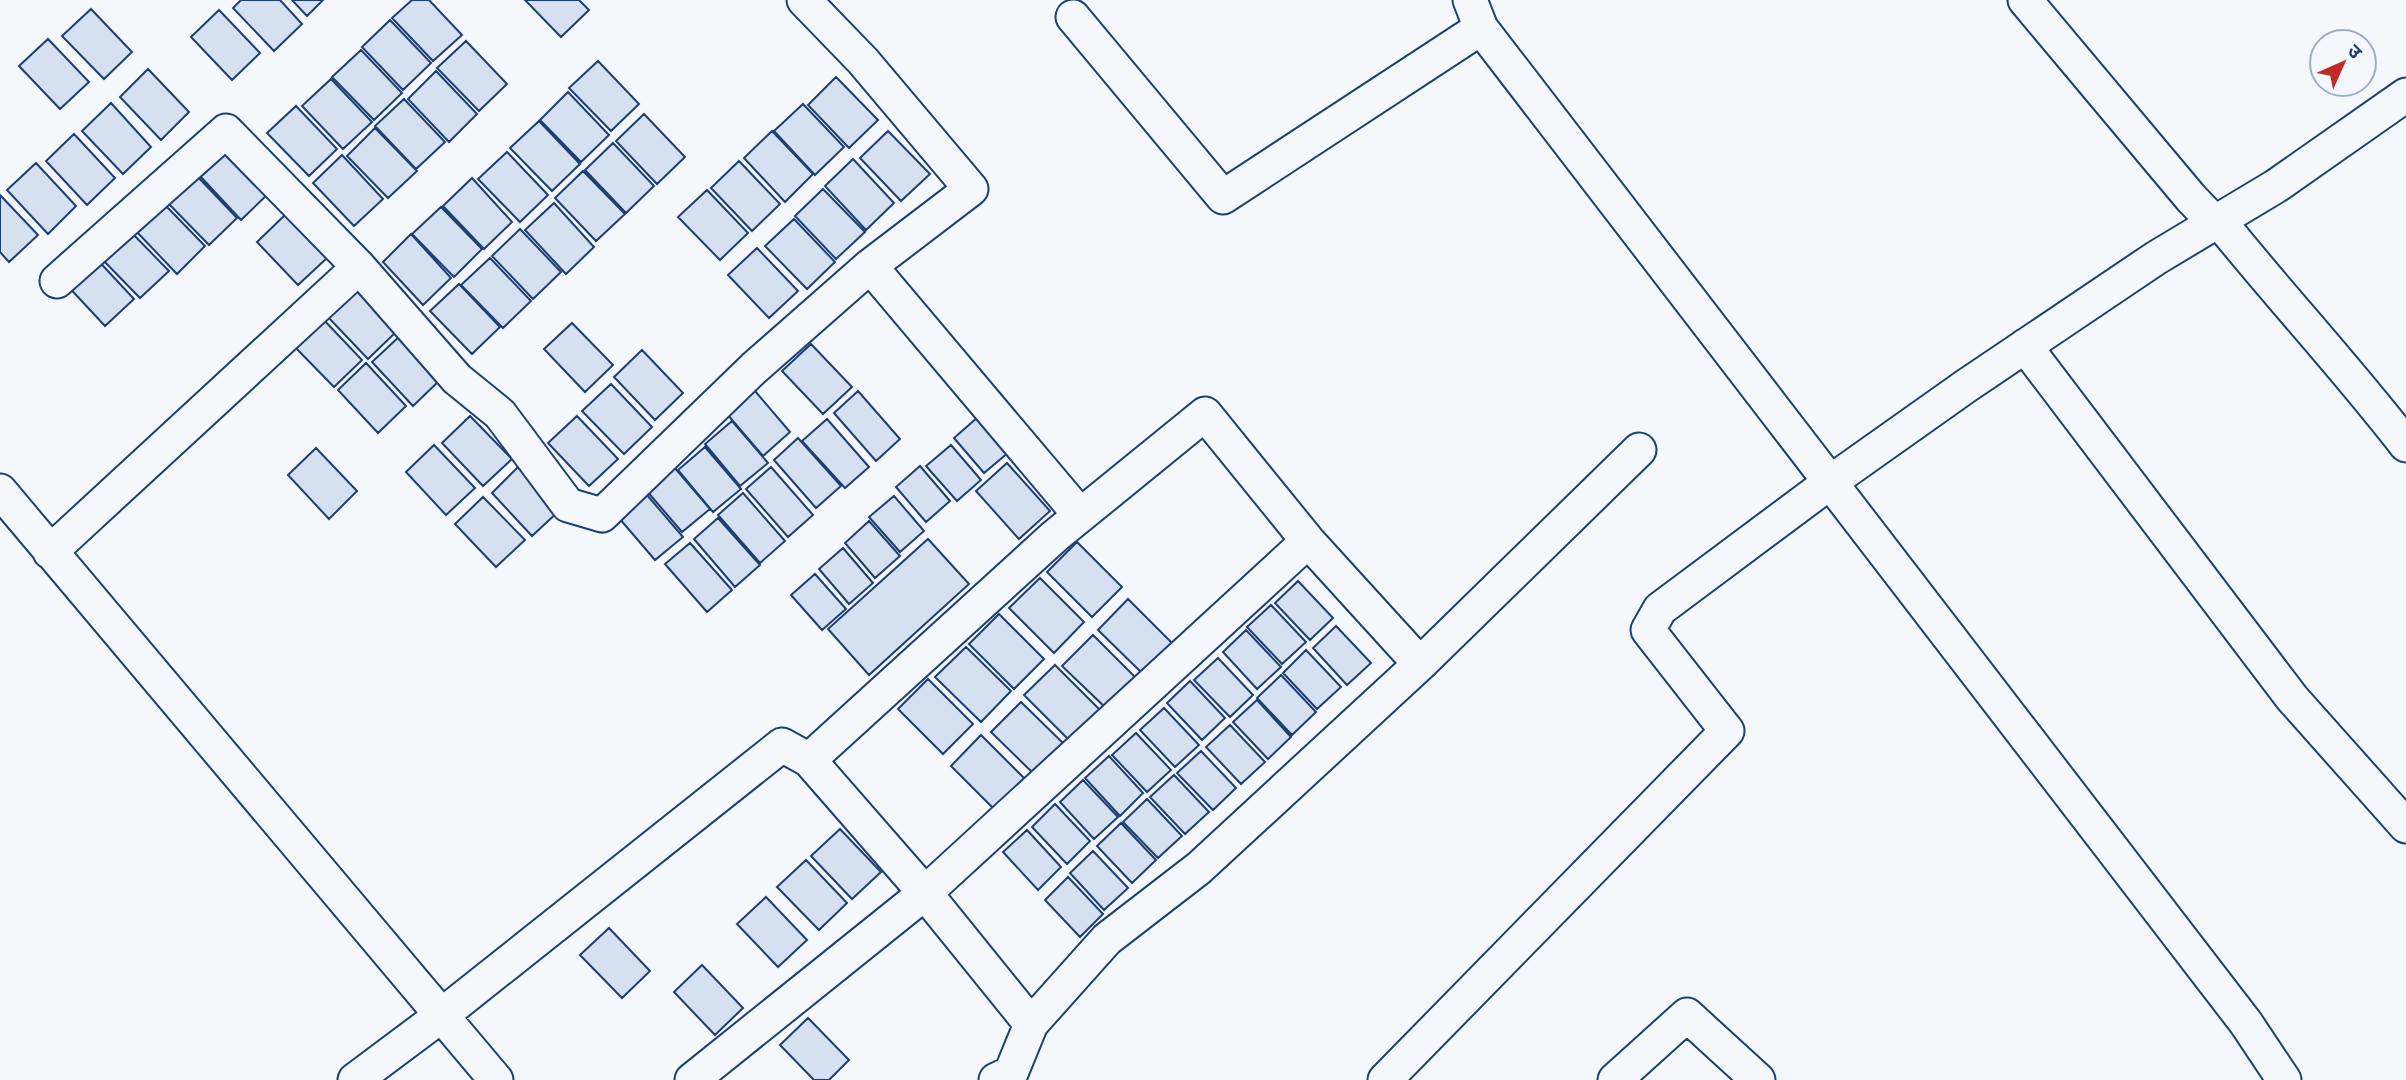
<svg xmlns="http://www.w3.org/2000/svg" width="2406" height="1080" viewBox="0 0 2406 1080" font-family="'DM Sans','Noto Sans Devanagari',sans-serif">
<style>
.building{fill:#d5e0f0;stroke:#1d3f73;stroke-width:2}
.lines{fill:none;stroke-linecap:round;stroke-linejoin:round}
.minor-casing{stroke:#1d3f73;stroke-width:37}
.minor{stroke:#f4f7fb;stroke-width:33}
</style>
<rect width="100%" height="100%" fill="#f4f7fb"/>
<path class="building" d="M241,0h39l22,24 -28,27 -41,-43z
M292,0h31l-16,16z
M412,0h17l33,35 -29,26 -41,-43z
M525,0h54l10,10 -28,27z
M91,9l41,43 -28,27 -42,-43z
M219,10l41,43 -28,27 -41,-43z
M390,20l41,43 -28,27 -41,-43z
M48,39l41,43 -29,27 -41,-43z
M466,41l41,43 -28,27 -42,-43z
M361,50l41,43 -28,27 -42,-43z
M598,61l41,43 -28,27 -42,-43z
M148,69l41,43 -28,28 -41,-43z
M436,71l41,43 -28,28 -41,-43z
M836,77l42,43 -29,28 -41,-43z
M331,79l41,43 -29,27 -41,-43z
M568,92l41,43 -28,27 -41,-42z
M404,99l41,43 -29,27 -41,-43z
M111,103l40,44 -28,27 -41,-43z
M803,104l41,43 -29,28 -41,-44z
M296,106l41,43 -28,27 -42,-43z
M644,114l41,43 -28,27 -41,-43z
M539,121l41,43 -28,27 -42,-43z
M375,128l42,43 -29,27 -41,-42z
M772,131l41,43 -28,28 -41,-44z
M888,131l42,43 -29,27 -41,-43z
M74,134l41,44 -28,27 -41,-44z
M613,143l41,43 -28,27 -41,-43z
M228,149l41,44 -28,27 -41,-44z
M507,152l41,43 -28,27 -42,-43z
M342,155l41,44 -29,27 -41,-43z
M853,159l41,44 -28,27 -41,-44z
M739,161l41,43 -28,27 -41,-43z
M36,163l40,43 -28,28 -41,-44z
M583,171l42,43 -29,27 -41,-43z
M196,175l41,43 -28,27 -42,-43z
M472,178l40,44 -28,27 -41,-43z
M823,189l42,43 -29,27 -41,-43z
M707,190l41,43 -28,27 -42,-43z
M0,195l38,40 -29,27 -9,-10z
M554,203l40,44 -28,27 -41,-44z
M164,204l41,42 -28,28 -42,-44z
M441,207l41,42 -28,28 -42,-43z
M285,215l42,43 -29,27 -41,-43z
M794,219l41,43 -28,27 -42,-43z
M128,229l41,42 -29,27 -41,-42z
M520,229l41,43 -28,27 -41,-43z
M411,234l40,44 -28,27 -40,-43z
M757,248l41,43 -29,27 -41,-43z
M93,255l41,44 -29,27 -41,-44z
M490,258l41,43 -28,27 -42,-43z
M459,284l41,43 -28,27 -42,-43z
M356,289l41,42 -29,28 -41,-43z
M321,317l41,43 -28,27 -42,-43z
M572,323l41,42 -28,27 -41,-43z
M401,335l41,43 -29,28 -41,-44z
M811,344l41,43 -29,27 -41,-43z
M642,350l41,43 -28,27 -41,-43z
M366,363l40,43 -28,27 -40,-43z
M611,384l41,43 -28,27 -42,-43z
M755,391l35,41 -27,24 -36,-42z
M858,391l42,48 -24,22 -42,-48z
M470,416l42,43 -29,27 -41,-43z
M577,416l41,43 -29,27 -41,-43z
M978,417l31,35 -25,21 -30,-35z
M827,419l42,48 -24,21 -43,-47z
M732,421l36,42 -28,23 -35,-42z
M798,438l43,48 -25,22 -42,-48z
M434,445l41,43 -29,27 -40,-43z
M951,445l30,35 -24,21 -31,-35z
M705,447l36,42 -28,23 -35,-42z
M316,448l41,43 -28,28 -41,-44z
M1007,463l43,48 -31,28 -43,-48z
M520,465l41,44 -29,27 -40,-43z
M920,466l30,35 -24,21 -30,-35z
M674,467l36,42 -28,23 -36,-42z
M771,467l42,48 -25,22 -42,-48z
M743,493l42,48 -25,22 -42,-48z
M647,495l36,42 -28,23 -36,-42z
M894,496l30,35 -24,21 -31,-35z
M483,497l42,43 -29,27 -41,-43z
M718,518l42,47 -25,22 -41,-48z
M869,521l31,35 -25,22 -30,-35z
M928,539l41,45 -100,91 -41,-46z
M1077,542l45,45 -30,30 -45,-45z
M690,543l42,47 -25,22 -42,-48z
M843,548l30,35 -24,21 -30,-35z
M815,574l31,35 -24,21 -31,-35z
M1040,578l44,44 -30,31 -45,-45z
M1298,581l35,37 -23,22 -35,-37z
M1128,599l45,45 -30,30 -45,-44z
M1271,605l35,37 -24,22 -35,-37z
M999,614l45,45 -30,30 -45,-45z
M1336,626l35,37 -24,22 -34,-37z
M1246,630l35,37 -24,22 -34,-37z
M1093,635l45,45 -30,30 -46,-44z
M966,647l45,44 -30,31 -46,-45z
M1306,650l35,37 -24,22 -34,-36z
M1218,658l35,37 -23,22 -36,-37z
M1055,665l45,45 -31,30 -45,-45z
M1281,675l35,37 -24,23 -35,-37z
M928,679l45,45 -30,30 -45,-45z
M1190,681l35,37 -23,22 -35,-37z
M1257,700l34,37 -23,22 -35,-37z
M1021,702l45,44 -30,30 -45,-44z
M1164,708l35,37 -24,22 -35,-37z
M1230,725l35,37 -24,22 -35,-37z
M1136,733l35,37 -24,22 -35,-37z
M981,735l45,45 -30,31 -45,-45z
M1201,751l35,37 -23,22 -36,-37z
M1109,756l34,37 -23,23 -35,-38z
M1174,775l35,37 -24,22 -35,-37z
M1083,780l35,37 -24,22 -34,-37z
M1147,799l35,37 -24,22 -35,-36z
M1055,804l35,37 -23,23 -35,-37z
M1121,823l35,37 -24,23 -35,-37z
M840,829l41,43 -29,27 -41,-43z
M1027,830l34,37 -23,23 -35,-38z
M1093,851l35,37 -24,22 -34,-37z
M806,860l41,43 -28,27 -42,-43z
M1068,877l35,37 -23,23 -35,-37z
M766,897l41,43 -29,27 -41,-43z
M609,928l41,43 -28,27 -42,-43z
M702,965l41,43 -28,27 -41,-43z
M808,1018l41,42 -20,20h-15l-34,-35z"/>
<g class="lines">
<defs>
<path id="minor" d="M1470,0l11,28 765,995 38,57
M2025,0l166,198 23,24 10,5c60,74 124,143 182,218
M1073,17l150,180 258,-169
M870,266l210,249
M57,281l169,-150 133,136 98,112 43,35 68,91 34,10 152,-147 116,-102 101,-77 -108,-128 -59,-61
M2025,346l267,352 114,128
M0,491l496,589
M50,552l309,-285
M809,760l246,-224 150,-122 103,127 112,123
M355,1080l87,-65 340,-270 27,15 116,133 106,131
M692,1080l233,-187 383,-352
M996,1080l15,-7 20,-49 76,-85 92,-71 221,-204 219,-214
M1385,1080l342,-349 -79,-101 12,-21 169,-126 137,-97 190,-128 120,-72 130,-91
M1615,1080l72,-65 71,65"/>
</defs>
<use href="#minor" class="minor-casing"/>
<use href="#minor" class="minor"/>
</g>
<g transform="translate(2343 63) rotate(45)"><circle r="33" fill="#f4f7fb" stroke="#9eadc5" stroke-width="2"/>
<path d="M0-5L12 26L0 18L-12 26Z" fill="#c62828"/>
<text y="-10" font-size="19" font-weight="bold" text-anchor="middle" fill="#1d3f73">उ</text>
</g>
</svg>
